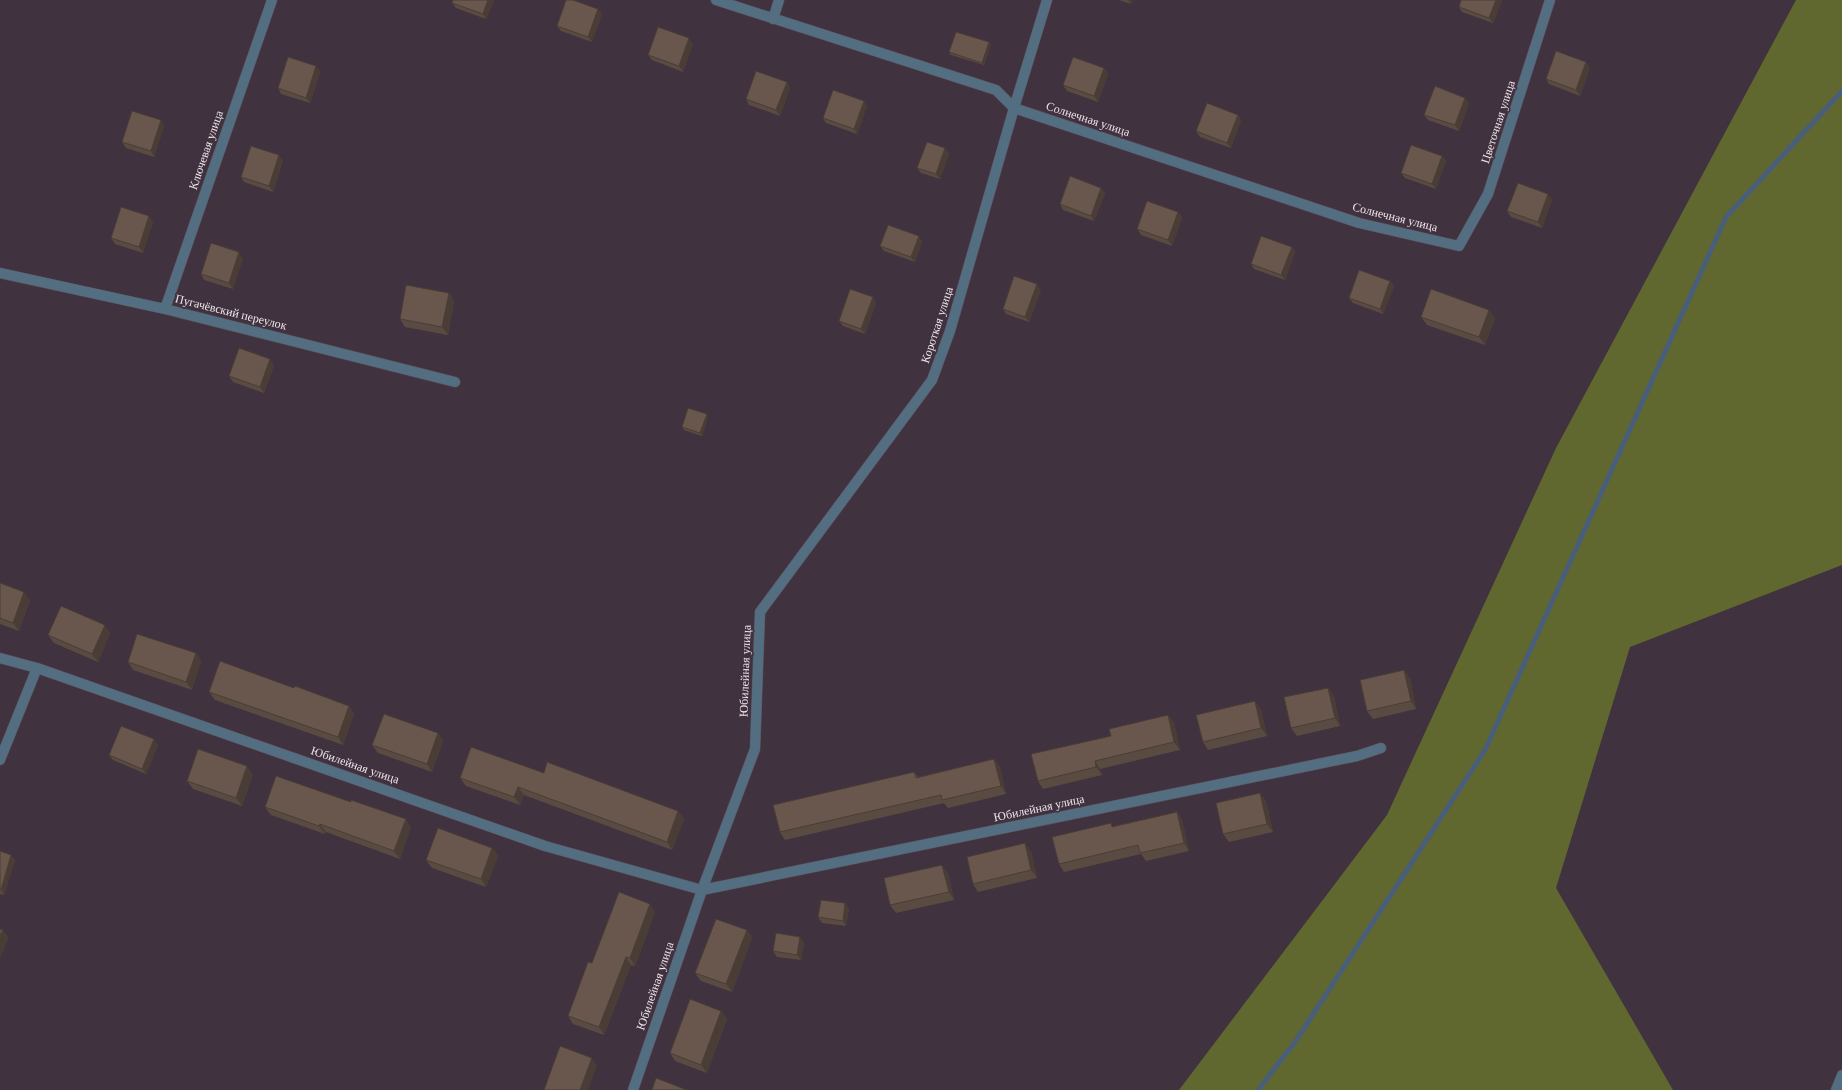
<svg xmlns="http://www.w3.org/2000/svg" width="1842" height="1090" viewBox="0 0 1842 1090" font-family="'Times New Roman',serif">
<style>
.green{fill:#606830}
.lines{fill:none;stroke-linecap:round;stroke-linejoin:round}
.stream{stroke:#495e7a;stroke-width:5}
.minor-casing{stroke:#5c4e5a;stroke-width:11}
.minor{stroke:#536d81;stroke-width:10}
.wall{fill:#5a4b42}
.shaded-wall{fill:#4a3d36}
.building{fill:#69574d;stroke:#4a3d36}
.labels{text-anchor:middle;stroke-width:3.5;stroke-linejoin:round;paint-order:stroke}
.street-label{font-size:12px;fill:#ede4ec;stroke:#40323e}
</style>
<rect width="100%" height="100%" fill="#40323e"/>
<path class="green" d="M1796,0h46v565l-212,82 -74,241 117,202h-494l208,-275 169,-367z"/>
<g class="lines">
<path class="stream" d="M1258,1090l37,-48 190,-292 241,-533 116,-126"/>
<defs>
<path id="minor" d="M716,0l280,90 18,18 345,115 100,23 29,-52 62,-194
M773,19l6,-19
M0,273l165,36 290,73
M165,309l107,-309
M0,658l37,10 508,178 157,44 655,-134 24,-8
M0,760l37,-92
M633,1090l69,-200 53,-141 5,-137 172,-232 18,-49 64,-223 33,-108
M1836,1090l6,-15"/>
</defs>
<use href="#minor" class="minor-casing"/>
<use href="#minor" class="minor"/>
</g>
<path class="wall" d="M494,0l-8,19 -30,-11 -4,-5z
M1119,0h14l-2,4z
M1502,0l-9,23 -31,-11 -3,-5z
M602,14l-10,28 -31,-11 -4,-5z
M989,42l2,3 -7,20 -33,-10 -2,-3z
M693,44l-10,28 -31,-12 -4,-5z
M1586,62l4,6 -10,28 -31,-12 -3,-5z
M316,66l4,6 -10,31 -29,-9 -3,-6z
M1104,68l4,6 -10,28 -31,-11 -4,-6z
M787,82l3,6 -10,28 -31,-11 -3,-6z
M1465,98l4,5 -10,28 -31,-11 -4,-5z
M867,106l-10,28 -31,-11 -3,-5z
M1238,115l3,5 -10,28 -31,-11 -4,-6z
M161,120l3,6 -10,31 -28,-9 -4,-6z
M945,148l4,6 -9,25 -19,-6 -4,-5z
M1442,156l4,5 -10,28 -31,-11 -4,-5z
M283,160l-10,32 -29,-10 -3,-5z
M1101,188l4,5 -11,28 -31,-11 -3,-6z
M1548,194l4,6 -10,28 -31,-11 -4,-6z
M1178,212l4,6 -10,28 -31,-11 -4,-6z
M153,222l-10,31 -28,-9 -4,-6z
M922,241l-7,21 -31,-11 -4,-5z
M1292,247l3,5 -10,28 -31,-11 -3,-5z
M243,258l-10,31 -29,-9 -3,-6z
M1390,281l4,5 -11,28 -30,-11 -4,-5z
M1041,290l-12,32 -23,-8 -3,-5z
M449,293l5,8 -6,34 -43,-8 -5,-8z
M873,297l3,6 -11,31 -22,-8 -4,-5z
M1489,310l6,8 -10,27 -58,-20 -6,-8z
M274,365l-10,28 -31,-11 -4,-6z
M708,417l-6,19 -18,-6 -2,-3z
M0,583l30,17 -11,31 -19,-7z
M110,633l-12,29 -44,-19 -6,-8z
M196,653l5,8 -9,29 -59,-20 -5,-8z
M1410,678l6,31 -43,10 -6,-8z
M1328,688l6,8 6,30 -43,10 -6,-8z
M209,692l140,14 5,8 -11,31 -128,-45z
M1261,709l6,27 -59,14 -5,-8z
M1168,715l6,8 6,27 -80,19 2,6 -59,14 -5,-8 73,-45z
M438,733l5,8 -11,31 -54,-19 -6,-8z
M158,745l-12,29 -33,-14 -4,-5z
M994,759l6,8 6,27 -58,14 -4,-5 -159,37 -5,-8 134,-60 4,5z
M253,774l-11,32 -49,-17 -6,-8z
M460,778l218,33 6,8 -12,31 -148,-55 -4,10 -54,-19z
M1260,793l6,8 7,31 -44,10 -6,-8z
M265,807l146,20 -11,32 -74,-27 -1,2 -54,-19z
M1177,812l5,8 7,31 -43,10 -5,-7 -77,18 -5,-8 55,-38z
M492,848l6,8 -12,31 -54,-19 -6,-8z
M0,851l15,9 -11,35 -4,-1z
M1031,851l6,27 -59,14 -5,-8z
M948,873l6,27 -58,13 -6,-8z
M845,903l4,6 -3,17 -24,-3 -4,-6z
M655,912l-20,54 -4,-1 -27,70 -31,-11 -5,-8 24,-53z
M747,930l5,8 -20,54 -31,-11 -6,-8z
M800,937l4,6 -3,17 -24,-3 -4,-6z
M721,1011l6,8 -20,54 -32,-12 -5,-8z"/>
<path class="shaded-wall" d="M488,0h6l-8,19 -3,-5z
M1128,0h5l-2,4z
M1496,0h6l-9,23 -4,-5z
M598,9l4,5 -10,28 -4,-5z
M689,38l4,6 -10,28 -4,-6z
M989,42l2,3 -7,20 -2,-2z
M1586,62l4,6 -10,28 -4,-6z
M316,66l4,6 -10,31 -4,-5z
M1104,68l4,6 -10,28 -4,-6z
M787,82l3,6 -10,28 -4,-6z
M1465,98l4,5 -10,28 -4,-6z
M864,101l3,5 -10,28 -3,-5z
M1238,115l3,5 -10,28 -4,-5z
M161,120l3,6 -10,31 -3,-6z
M945,148l4,6 -9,25 -4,-5z
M279,155l4,5 -10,32 -4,-6z
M1442,156l4,5 -10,28 -4,-5z
M1101,188l4,5 -11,28 -3,-5z
M1548,194l4,6 -10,28 -4,-6z
M1178,212l4,6 -10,28 -4,-6z
M149,216l4,6 -10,31 -4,-6z
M919,236l3,5 -7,21 -4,-5z
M1292,247l3,5 -10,28 -4,-5z
M239,252l4,6 -10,31 -4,-6z
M1390,281l4,5 -11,28 -3,-5z
M1037,284l4,6 -12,32 -4,-5z
M449,293l5,8 -6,34 -6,-8z
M873,297l3,6 -11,31 -4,-5z
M1489,310l6,8 -10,27 -6,-8z
M270,359l4,6 -10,28 -4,-6z
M707,414l1,3 -6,19 -2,-3z
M24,592l6,8 -11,31 -6,-8z
M105,625l5,8 -12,29 -6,-8z
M196,653l5,8 -9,29 -6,-8z
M1404,670l6,8 6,31 -5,-8z
M1328,688l6,8 6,30 -5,-8z
M1255,701l6,8 6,27 -6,-8z
M349,706l5,8 -11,31 -5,-8z
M1168,715l6,8 6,27 -6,-8z
M438,733l5,8 -11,31 -5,-8z
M154,739l4,6 -12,29 -4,-5z
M994,759l6,8 6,27 -5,-8z
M1095,761l5,8 2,6 -6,-8z
M247,766l6,8 -11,32 -6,-8z
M518,787l6,8 -4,10 -6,-8z
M1260,793l6,8 7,31 -6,-8z
M678,811l6,8 -12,31 -5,-8z
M1177,812l5,8 7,31 -5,-8z
M406,819l5,8 -11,32 -6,-8z
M320,824l6,8 -1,2 -6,-8z
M1025,843l6,8 6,27 -6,-8z
M492,848l6,8 -12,31 -5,-8z
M11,855l4,5 -11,35 -3,-5z
M942,865l6,8 6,27 -5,-8z
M845,903l4,6 -3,17 -3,-5z
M650,904l5,8 -20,54 -5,-8z
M3,930l6,8 -9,20v-21z
M747,930l5,8 -20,54 -6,-8z
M800,937l4,6 -3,17 -4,-5z
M626,957l5,8 -27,70 -5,-8z
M721,1011l6,8 -20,54 -6,-8z
M592,1058l5,8 -9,24h-8z"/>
<path class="building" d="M453,0h35l-5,14 -31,-11z
M566,0h7l25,9 -10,28 -31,-11z
M1461,0h35l-7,18 -30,-11z
M658,27l31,11 -10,28 -31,-11z
M956,32l33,10 -7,21 -33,-11z
M1556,51l30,11 -10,28 -30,-11z
M288,57l28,9 -10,32 -28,-10z
M1073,57l31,11 -10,28 -31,-11z
M756,71l31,11 -11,28 -30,-11z
M1435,86l30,12 -10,27 -31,-10z
M833,90l31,11 -10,28 -31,-11z
M1207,103l31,12 -11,28 -31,-12z
M132,111l29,9 -10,31 -29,-9z
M927,142l18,6 -9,26 -19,-6z
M1411,145l31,11 -10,28 -31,-11z
M251,146l28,9 -10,31 -28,-9z
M1070,176l31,12 -10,28 -31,-12z
M1518,183l30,11 -10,28 -31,-11z
M1147,201l31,11 -10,28 -31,-11z
M121,207l28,9 -10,31 -28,-9z
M888,225l31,11 -8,21 -31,-11z
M1261,236l31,11 -11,28 -30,-11z
M211,243l28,9 -10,31 -28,-9z
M1359,270l31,11 -10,28 -31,-11z
M1014,276l23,8 -12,33 -22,-8z
M406,285l43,8 -7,34 -42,-8z
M850,289l23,8 -12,32 -22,-8z
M1431,289l58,21 -10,27 -58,-20z
M239,348l31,11 -10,28 -31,-11z
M688,408l19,6 -7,19 -18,-6z
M0,583l24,9 -11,31 -13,-5z
M61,606l44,19 -13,29 -44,-19z
M137,634l59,19 -10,29 -58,-20z
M220,661l74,27 1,-2 54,20 -11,31 -129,-45z
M1404,670l7,31 -44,10 -7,-31z
M1328,688l7,30 -44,10 -7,-31z
M1255,701l6,27 -58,14 -7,-27z
M384,714l54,19 -11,31 -55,-19z
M1168,715l6,27 -79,19 1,6 -58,14 -7,-27 80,-18 -2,-7z
M121,726l33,13 -12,30 -33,-14z
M471,747l73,26 3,-11 131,49 -11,31 -149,-55 -4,10 -54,-19z
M198,749l49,17 -11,32 -49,-17z
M994,759l7,27 -59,14 -1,-5 -161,37 -7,-27 141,-33 2,6z
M276,776l75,26v-2l55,19 -12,32 -74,-27 -1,2 -54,-19z
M1260,793l7,31 -44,10 -7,-31z
M1177,812l7,31 -44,10 -2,-8 -79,19 -7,-27 59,-14 1,4z
M438,828l54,20 -11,31 -55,-19z
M1025,843l6,27 -58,14 -6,-27z
M0,851l11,4 -10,35 -1,-1z
M942,865l7,27 -59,13 -6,-27z
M619,892l31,12 -20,54 -4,-1 -27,70 -31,-11 20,-54 4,1z
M821,900l24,3 -2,18 -25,-4z
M716,919l31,11 -21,54 -31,-11z
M0,929l3,1 -3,7z
M776,933l24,4 -3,18 -24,-4z
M690,999l31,12 -20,54 -31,-12z
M560,1046l32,12 -12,32h-36z
M656,1078l31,12h-35z"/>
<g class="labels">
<g class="street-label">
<text transform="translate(1088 119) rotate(18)" y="4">Солнечная улица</text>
<text transform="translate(1498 122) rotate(-72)" y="4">Цветочная улица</text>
<text transform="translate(206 150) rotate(-71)" y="4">Ключевая улица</text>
<text transform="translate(1395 217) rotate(14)" y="4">Солнечная улица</text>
<text transform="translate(231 312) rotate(14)" y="4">Пугачёвский переулок</text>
<text transform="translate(937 325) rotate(-72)" y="4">Короткая улица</text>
<text transform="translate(745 671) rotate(-88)" y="4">Юбилейная улица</text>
<text transform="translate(355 765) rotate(19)" y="4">Юбилейная улица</text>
<text transform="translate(1039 808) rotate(-12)" y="4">Юбилейная улица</text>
<text transform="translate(655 986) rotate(-71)" y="4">Юбилейная улица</text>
</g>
</g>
</svg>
